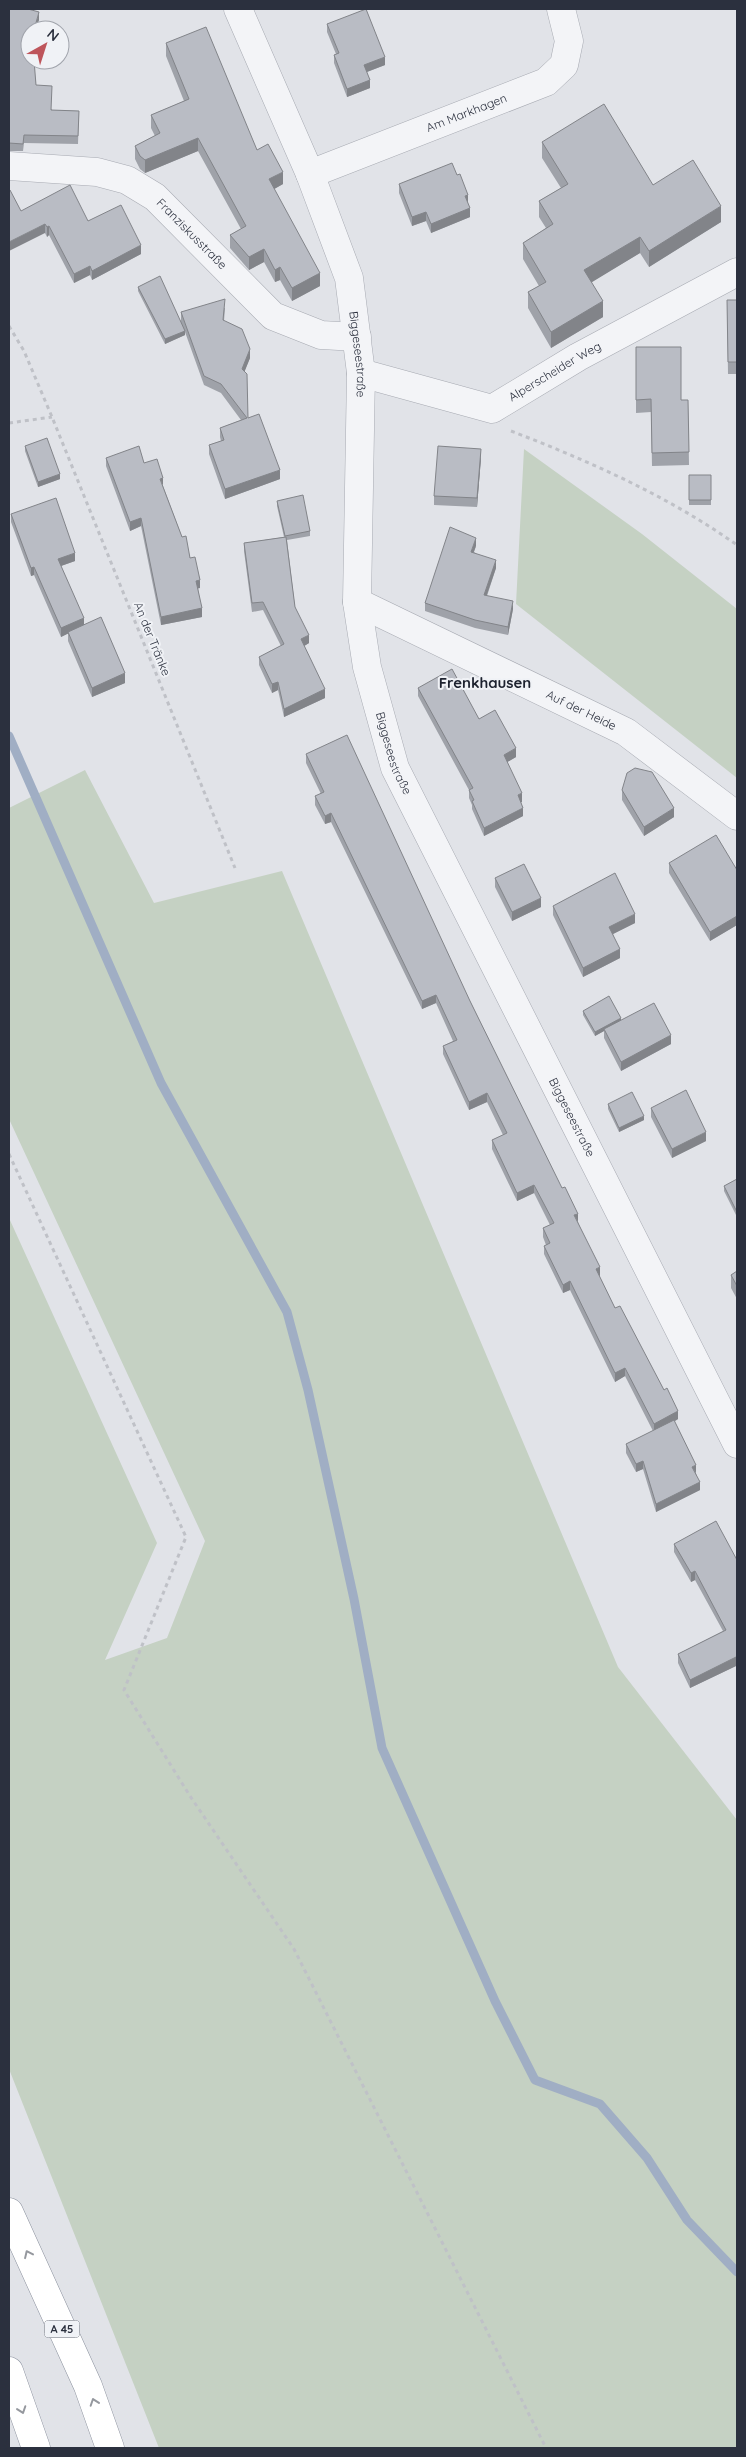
<svg xmlns="http://www.w3.org/2000/svg" width="746" height="2457" viewBox="0 0 746 2457" font-family="Quicksand,sans-serif">
<style>
.green{fill:#c5d1c3}
.lines{fill:none;stroke-linecap:round;stroke-linejoin:round}
.stream{stroke:#a0aec4;stroke-width:9}
.street-casing{stroke:#a7aab2;stroke-width:29}
.highway-casing{stroke:#8a909d;stroke-width:29}
.path{stroke:#bfc1c7;stroke-width:3;stroke-dasharray:4 4;stroke-linecap:butt}
.street{stroke:#f3f4f7;stroke-width:28}
.highway{stroke:#fff;stroke-width:28}
.wall{fill:#9fa2a9}
.shaded-wall{fill:#828489}
.building{fill:#b9bcc4;stroke:#828489}
.oneway{stroke:#95989e}
.labels{text-anchor:middle;stroke-width:4;stroke-linejoin:round;paint-order:stroke}
.shield{fill:#f0f2f6;stroke:#666a75;stroke-width:1}
.shield-label{font-size:11px;font-weight:bold;fill:#2b303e}
.street-label{font-size:12px;fill:#2b303e;stroke:#f0f2f6}
.quarter-label{font-size:15px;font-weight:bold;fill:#1d222f;stroke:#f0f2f6}
</style>
<rect width="100%" height="100%" fill="#e1e3e8"/>
<path class="green" d="M524,449l118,85 95,75v169l-221,-174z
M85,770l69,133 128,-32 336,796 119,153v628h-578l-150,-379v-851l148,325 -52,117 62,-22 38,-97 -196,-422v-311z"/>
<g class="lines">
<path class="stream" d="M9,736l152,347 126,229 21,78 46,209 28,149 113,253 40,79 65,24 47,54 40,62 50,52"/>
<defs>
<g id="street">
<path id="s1" d="M238,9l72,165 39,104 12,95 -4,229 10,65 28,101 342,676"/>
<path id="s2" d="M9,166l88,6 30,8 28,17 118,119 48,19 36,2"/>
<path id="s3" d="M310,174l236,-92 18,-17 5,-24 -8,-32"/>
<path id="s4" d="M361,373l131,36 86,-52 159,-85"/>
<path id="s5" d="M357,602l269,130 111,84"/>
</g>
<path id="highway" d="M9,2212l79,174 22,62
M9,2371l27,77"/>
</defs>
<use href="#street" class="street-casing"/>
<use href="#highway" class="highway-casing"/>
<path class="path" d="M9,326l15,25 28,66 183,451
M9,423l43,-6
M511,431c78,30 157,65 226,114
M9,1154l177,383 -62,153 66,106 104,153 252,499"/>
<use href="#street" class="street"/>
<use href="#highway" class="highway"/>
</g>
<path class="wall" d="M9,9l30,11 -9,10 6,55 16,25 27,1 -1,33 -54,-1 -1,8h-14z
M327,24l58,41 -18,7 3,16 -23,9 -13,-34v-8l2,-1 -9,-22z
M166,43l91,107 26,34 -9,5 46,97 -28,15 -12,-21 -5,2 -11,-20 -15,8 -19,-22v-13l11,-6 -43,-78 -53,22 -5,-4 -5,-10v-13l20,-10 -4,-8v-13l33,-14 -18,-45z
M542,142l111,43 68,37 -72,45 -9,-14 -49,29 12,35 -52,31 -23,-40v-16l11,-6 -16,-27v-16l23,-15 -7,-11v-16l22,-13 -19,-30z
M399,184l69,19 2,14 -39,16 -5,-12 -14,5 -13,-33z
M21,211l67,10 53,33 -49,26 -2,-5 -16,8 -25,-48 -2,2 -2,-4z
M138,287l43,34v-9l44,-4 -1,13 26,37 -6,14 4,46 32,61 -55,20 -16,-45v-9l12,-4 -1,-4v-9l21,-8 -20,-27 -17,-8 -19,-53v3l-20,9 -27,-53z
M727,300h10v74h-9z
M636,347l45,53h7l1,65 -37,1 -1,-54 -15,1z
M25,446l35,33 -22,8 -13,-36z
M106,458l38,5 19,23 19,51 8,21 10,30h-2l4,29 -41,8 -20,-99 -11,5 -24,-65z
M481,458l-4,49 -43,-2v-9z
M689,475h22v30h-22z
M277,501l33,30v5l-23,4 8,67 14,36 -5,3 21,52 -41,19 -6,-27 -6,3 -13,-28v-8l22,-11 -18,-36 -11,2 -8,-61v-8l40,-6 -7,-31z
M11,514l64,47 -14,5 23,59 41,58 -33,14 -24,-56v-8l-7,4 -27,-62 -3,1 -20,-54z
M476,546l-2,6 22,16 -9,28 26,13 -5,26 -33,-7 -50,-17v-8z
M418,688l61,31 37,38 -9,5 15,40h-1l2,14 -39,20 -12,-27v-4l-3,-7v-8l-51,-94z
M306,754l164,247 108,221 22,54h-1l16,32 63,111 -4,3 22,51 4,17 -44,22 -13,-43 -7,3 -10,-19v-9l27,-13 -28,-55 -10,6 -45,-92 -7,3 -19,-39v-8l2,-1 -3,-8v-9l7,-3 -16,-32 -17,8 -25,-52v-9l11,-5 -16,-33 -18,8 -26,-56v-8l10,-5 -17,-38 -14,6 -91,-187 -6,2 -10,-19v-9l6,-2 -15,-31z
M622,790l52,27 -30,19 -22,-36z
M669,863l68,7v55l-27,16 -41,-68z
M495,878l46,29 -29,14 -17,-34z
M553,906l82,17 -22,11 7,24 -37,19 -30,-62z
M583,1011l38,10 50,23 -50,27 -17,-33v-7l-9,5 -12,-21z
M608,1104l36,16 -25,12 -11,-23z
M651,1108l55,33 -34,17 -21,-41z
M737,1179v38l-13,-26v-5z
M737,1271v28l-6,-11v-13z
M674,1544l63,16v108l-1,-2 -46,22 -12,-25v-9l45,-23 -28,-51 -4,2 -17,-30z"/>
<path class="shaded-wall" d="M39,12v8l-3,10h-2z
M385,57v8l-21,8v-8z
M370,80v8l-23,9v-8z
M198,138v13l-53,22v-13z
M283,172v12l-14,8v-13z
M468,195v9l-3,-8z
M721,206v16l-72,45v-16z
M470,208v9l-39,16v-9z
M426,212v9l-14,5v-9z
M45,224v9l-36,18v-9z
M49,226v9l-2,2v-10z
M640,237v16l-56,34v-17z
M141,245v9l-49,26v-9z
M264,249v13l-15,8v-13z
M90,266v9l-16,8v-9z
M280,267v13l-5,2v-12z
M320,273v13l-28,15v-13z
M603,301v16l-52,31v-16z
M185,331v4l-20,9v-5z
M250,349v9l-8,20v-9z
M481,449v9l-4,49v-9z
M280,470v9l-55,20v-10z
M60,474v5l-22,8v-5z
M163,478v8l-3,-7z
M141,518v8l-11,5v-9z
M476,538v8l-5,13v-7z
M75,553v8l-17,6v-8z
M496,560v8l-12,35v-8z
M34,567v8l-3,1v-8z
M200,580v8l-4,1v-8z
M513,601v8l-5,26v-8z
M202,608v9l-41,8v-8z
M84,618v8l-23,11v-9z
M309,635v8l-8,5v-9z
M125,673v10l-33,14v-9z
M278,682v8l-6,3v-9z
M325,689v9l-41,19v-8z
M516,748v9l-12,7v-9z
M522,793v9l-4,1v-8z
M523,808v8l-39,20v-8z
M674,808v9l-30,19v-9z
M331,813v9l-6,2v-8z
M541,898v9l-29,14v-9z
M635,914v9l-26,13v-9z
M737,916v9l-27,16v-9z
M620,949v9l-37,19v-9z
M436,995v8l-14,6v-8z
M621,1018v5l-17,6v2l-9,5v-4z
M671,1035v9l-50,27v-9z
M487,1093v9l-18,8v-8z
M644,1116v4l-25,12v-4z
M706,1132v9l-34,17v-9z
M534,1185v8l-17,8v-8z
M578,1214v8l-4,-7z
M600,1267v9l-4,2v-9z
M570,1281v9l-7,3v-8z
M625,1368v8l-10,6v-9z
M678,1411v8l-24,13v-8z
M643,1461v8l-7,3v-8z
M696,1465v8l-4,-6z
M700,1482v8l-44,22v-8z
M695,1571v9l-4,2v-9z
M736,1657v9l-46,22v-8z"/>
<path class="building" d="M9,9h19l11,3 -5,18h-4v30h4l2,25 16,1 -1,24 28,1 -1,25 -54,-1 -1,9 -14,-1z
M366,9l19,48 -21,8 6,15 -23,9 -13,-34 5,-2 -12,-29z
M206,27l51,123 11,-6 15,28 -14,7 51,94 -28,15 -12,-21 -5,3 -11,-21 -15,8 -19,-22 16,-9 -48,-88 -53,22 -5,-4 -5,-10 25,-13 -9,-18 38,-16 -23,-56z
M604,104l49,81 40,-25 28,46 -72,45 -9,-14 -56,33 19,31 -52,31 -23,-40 18,-10 -23,-39 30,-19 -14,-23 29,-17 -26,-42z
M452,163l5,12 3,-1 8,21 -3,1 5,12 -39,16 -5,-12 -14,5 -13,-33z
M70,185l18,36 33,-16 20,40 -49,26 -2,-5 -16,8 -25,-48 -2,1 -2,-3 -36,18v-51l1,-1 11,21z
M160,276l25,55 -20,8 -27,-52z
M225,299l-2,21 19,9 8,20 -8,20 5,5 1,44 11,-4 21,56 -55,19 -16,-44 15,-5 -4,-12 27,-10 -26,-34 -17,-8 -23,-64z
M727,300h10v62h-9z
M636,347h45v53h7l1,52 -37,1 -1,-54 -15,1z
M47,438l13,36 -22,8 -13,-36z
M139,446l5,17 13,-4 6,19 -3,1 22,58 4,-1 4,22 5,-1 5,23 -4,1 6,27 -41,9 -20,-99 -11,4 -24,-64z
M438,446l43,3 -4,49 -43,-2z
M689,475h22v25h-22z
M303,495l7,36 -25,5 -8,-35z
M56,498l19,55 -17,6 26,59 -23,10 -27,-61 -3,1 -20,-54z
M450,527l26,11 -5,14 25,8 -12,35 29,6 -5,26 -33,-7 -50,-17z
M286,537l9,70 14,28 -8,4 24,50 -41,20 -6,-27 -6,2 -13,-27 25,-13 -21,-42 -11,1 -8,-60z
M101,617l24,56 -33,15 -24,-56z
M452,669l27,50 16,-9 21,38 -12,7 18,38 -4,2 5,13 -39,20 -12,-27 2,-1 -5,-10 4,-2 -55,-100z
M347,735l123,266 92,187 3,-1 13,27 -4,1 26,52 -4,2 19,39 5,-2 44,84 3,-2 11,23 -24,13 -29,-56 -10,5 -45,-92 -7,4 -19,-39 6,-3 -7,-15 11,-5 -20,-38 -17,8 -25,-53 15,-7 -20,-40 -18,9 -26,-56 14,-6 -21,-45 -14,6 -91,-188 -6,3 -10,-20 9,-4 -18,-38z
M635,768l17,4 22,36 -30,19 -22,-37 5,-17z
M716,835l21,35v46l-27,16 -41,-69z
M524,864l17,34 -29,14 -17,-34z
M615,873l20,41 -26,13 11,22 -37,19 -30,-62z
M609,996l12,22 -26,14 -12,-21z
M654,1003l17,32 -50,27 -17,-33z
M686,1090l20,42 -34,17 -21,-41z
M632,1092l12,24 -25,12 -11,-24z
M737,1179v33l-13,-26z
M737,1271v15l-6,-11z
M674,1420l22,45 -4,2 8,15 -44,22 -13,-43 -7,3 -10,-20z
M716,1521l21,39v99l-1,-2 -46,23 -12,-26 48,-24 -31,-59 -4,2 -17,-29z"/>
<defs><path id="oneway-chevron" d="M-2-3.5L2.5 0L-2 3.5" fill="none" stroke-width="1.6" stroke-linecap="round" stroke-linejoin="round" transform="scale(1.25)"/></defs>
<g class="oneway">
<use href="#oneway-chevron" transform="translate(28 2254) rotate(-115)"/>
<use href="#oneway-chevron" transform="translate(94 2402) rotate(-109)"/>
<use href="#oneway-chevron" transform="translate(22 2410) rotate(71)"/>
</g>
<g class="labels">
<rect class="shield" x="44.5" y="2320.5" width="35" height="17" rx="4"/>
<g class="shield-label">
<text x="62" y="2333">A 45</text>
</g>
<g class="street-label">
<text dy="4" stroke="none"><textPath href="#s3" startOffset="168">Am Markhagen</textPath></text>
<text dy="4" stroke="none"><textPath href="#s2" startOffset="204">Franziskusstraße</textPath></text>
<text dy="4" stroke="none"><textPath href="#s1" startOffset="368">Biggeseestraße</textPath></text>
<text dy="4" stroke="none"><textPath href="#s4" startOffset="209">Alperscheider Weg</textPath></text>
<text transform="translate(152 639) rotate(68)" y="4">An der Tränke</text>
<text dy="4" stroke="none"><textPath href="#s5" startOffset="249">Auf der Heide</textPath></text>
<text dy="4" stroke="none"><textPath href="#s1" startOffset="772">Biggeseestraße</textPath></text>
<text dy="4" stroke="none"><textPath href="#s1" startOffset="1178">Biggeseestraße</textPath></text>
</g>
<g class="quarter-label">
<text x="485" y="688">Frenkhausen</text>
</g>
</g>
<rect width="746" height="2457" fill="none" stroke="#2b303e" stroke-width="20"/>
<g transform="translate(45 45) rotate(39)"><circle r="24" fill="#f0f2f6" stroke="#a1a4ac"/>
<path d="M0-4L9 19L0 12L-9 19Z" fill="#be555b"/>
<text y="-8" font-size="14" font-weight="bold" text-anchor="middle" fill="#2b303e">N</text>
</g>
</svg>
